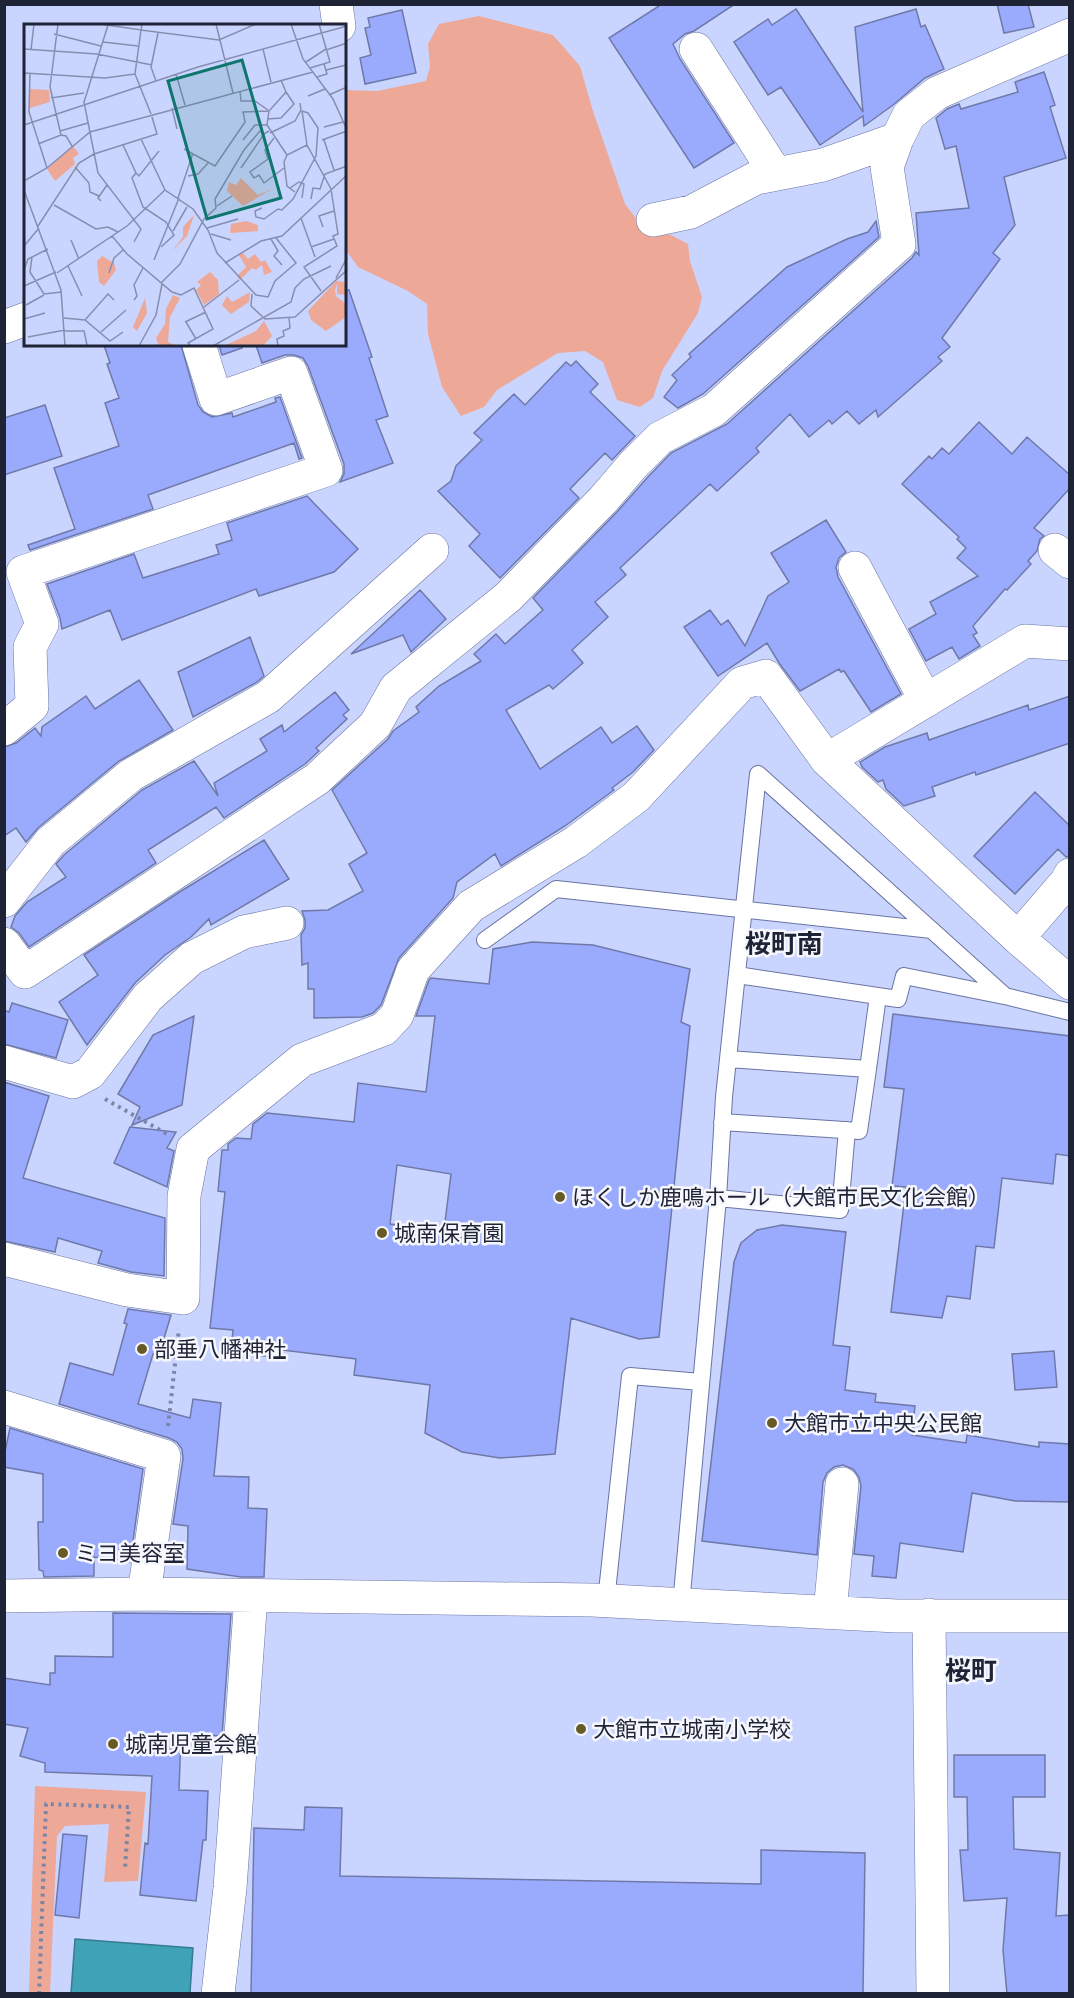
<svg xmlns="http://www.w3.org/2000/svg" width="1074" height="1998" viewBox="0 0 1074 1998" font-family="'Sofia Sans Condensed','Noto Sans JP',sans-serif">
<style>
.green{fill:#eda898}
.water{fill:#3fa2b7;stroke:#357c90;stroke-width:1.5}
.building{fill:#9aabfd;stroke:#6f79a9;stroke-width:1.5;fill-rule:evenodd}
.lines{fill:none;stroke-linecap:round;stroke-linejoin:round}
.service-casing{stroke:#6a74a3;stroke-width:18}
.minor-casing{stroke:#6a74a3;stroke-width:34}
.path{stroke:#7d85a4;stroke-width:4;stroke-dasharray:3 4.5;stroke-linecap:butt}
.service{stroke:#fff;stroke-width:16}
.minor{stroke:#fff;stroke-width:33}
.poi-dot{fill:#685a27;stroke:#f6f7fd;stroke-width:2}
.labels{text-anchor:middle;stroke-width:5;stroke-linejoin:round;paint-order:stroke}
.poi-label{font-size:22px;fill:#1f2336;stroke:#f6f7fd;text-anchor:start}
.quarter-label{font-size:26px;font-weight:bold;fill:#1f2336;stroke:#f6f7fd}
.inset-road{fill:none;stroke:#868eaf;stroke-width:1.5}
.view{fill:#0f766e;fill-opacity:0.15;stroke:#0f766e;stroke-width:3}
.inset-edge{fill:none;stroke:#1f2336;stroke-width:3}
</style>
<rect width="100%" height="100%" fill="#cad5ff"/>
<path class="green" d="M479,16l74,19 27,31 12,42 33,96 20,26 26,5 17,9 2,17 12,36 -4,16 -36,58 -9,27 -13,9 -23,-7 -14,-38 -18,-11 -27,2 -61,37 -13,17 -23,9 -19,-29 -14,-53 -1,-30 -19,-13 -50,-24 -13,-18v-159l32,1 49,-10 4,-14 -2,-23 11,-20z
M35,1786l111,6 -8,89 -34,1 5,-58 -44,2 -8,10 -7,157h-21z"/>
<path class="water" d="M75,1939l118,9 -3,45h-119z"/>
<path class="building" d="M662,4h73l-41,27 -9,3 -12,10 7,15 54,84 -40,25 -85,-130z
M997,4h31l6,23 -30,6z
M796,9l67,103 -8,-85 61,-18 5,18 4,-2 19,44 -19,9 -32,27 -29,21 -1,-10 -43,29 -39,-58 -13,8 -34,-53 34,-23 4,6z
M402,10l14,63 -51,11 -5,-26 11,-3 -6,-27 5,-1 -2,-9z
M1044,72l11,33 -5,2 16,51 -62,19 11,48 -22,28 7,6 -58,79 8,9 -12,10 4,4 -64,56 -2,-7 -17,14 -12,-13 -15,13 -3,-4 -20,17 -19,-23 -34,34 3,4 -42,39 -7,-7 -90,84 6,7 -31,27 13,15 -36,33 11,13 -30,26 -4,-4 -43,25 34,59 61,-42 11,16 25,-17 17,24 -21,22 -21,16 2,2 -49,36 -64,40 -6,-12 -38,28 -4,16 -54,60 -18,47 -8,8 -11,4 -48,1v-29h-6v-26l-6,2 -1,-30 4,-7v-8l-3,-9 26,-1 35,-19 -14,-27 18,-11 -35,-63 56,-51 5,-8 26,-19 -3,-5 23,-21 42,-25 -7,-7 22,-20 9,10 38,-34 -10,-12 83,-85 31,-35 24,-25 56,-29 185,-166 4,-6 3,3 -3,-42 53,-5 -13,-62 -11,3 -9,-31 11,-9 12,-5 2,5 57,-17 -3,-10z
M876,221l3,16 -176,157 -25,14 -14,-11 13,-17 -5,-5 19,-18 -2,-3 98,-87 60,-28 21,-7z
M349,290l23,67 -3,1 19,58 -12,4 17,43 -53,19 4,-8v-10l-36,-98 -5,-8 -9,-3h-9l-23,8 -6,-18h89v-54z
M104,345h77l17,60 5,7 9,5 20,-4 1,4 43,-15 -1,-4 5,-1 22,61 -3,1 -5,-16 -146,52 5,14 -123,41 -2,-5 47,-16 -21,-61 65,-22 -14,-43 14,-5 -12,-34 3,-1z
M219,345h22l1,3 -20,7z
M576,361l22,23 -8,8 45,44 -23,24 -7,-7 -35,36 9,9 -79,80 -31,-32 11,-12 -42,-43 13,-10 5,-15 26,-26 -8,-7 40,-39 11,11 41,-43 5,4z
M45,405l17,51 -58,19v-57z
M979,422l33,32 15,-17 43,38v13l-36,40 10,8 -4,3 -3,12 -9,10 3,3 -24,26 -2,-1 -32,37 4,7 -4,2 7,11 -21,13 -7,-12 -26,14 -17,-32 27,-15 -6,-12 48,-26 -21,-18 9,-10 -9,-9 2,-2 -57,-53 27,-28 3,3 10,-11 7,6z
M307,496l51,53 -24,23 -75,24 -3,-7 -134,51 -12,-30 -48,19 -2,-11 -13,-34 87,-30 9,24 76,-24 -3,-9 16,-5 -5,-17z
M826,520l20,32 -7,6 -3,9 2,10 63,117 -30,18 -27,-41 -3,1 -2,-3 -39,22 -21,-28 -12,-20 -49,33 -34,-49 26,-17 11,15 7,-5 17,26 23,-50 21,-14 -18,-29z
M420,590l26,29 -33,31 -2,2 -8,-17 -52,19z
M250,637l14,39 -7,6 -64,35 -15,-45z
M139,680l34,50 -54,31 -81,67 -12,14 -10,-14 -12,8v-89l12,-4 19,-15 6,8 1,-9 44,-31 9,13z
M335,692l14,18 -6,5 4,4 -31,29 3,3 -14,13 -81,54 -8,-11 -68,43 8,13 -127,84 -10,-14 -8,-6 4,-11 12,-14 39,-25 -10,-13 8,-9 78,-65 52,-29 24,35 -4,-13 53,-32 -7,-12 22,-14 2,7z
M1070,696v47l-94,32 -1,-3 -43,15 3,9 -31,10 -18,-17 -3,-9 -5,2 -16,-15 -2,-5 25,-15 42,-14 2,7 99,-35 1,5z
M1035,792l35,34v30l-4,1 -8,-8 -43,45 -41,-38z
M264,840l25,39 -78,46 -2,-6 -18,18 -26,18 -30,28 -48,62 -28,-43 39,-27 -14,-20 94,-62z
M532,942l61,3 97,24 -9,53 9,4 -31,311 -20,2 -68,-21 -16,136 -55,4 -38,-6 -37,-19 5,-48 -76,-10 2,-16 -82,-10 -1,8 -42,-5 2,-22 -23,-2 15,-136 -7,-1 4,-41h6v-6l8,-6 15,1 2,-15 14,-11 87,9 4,-39 68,9 9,-76h-19l13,-36 2,-2 58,6 4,-35zM397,1165l54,9 -7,56 -54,-6z
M12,1003l56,17 -12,38 -52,-14v-34l5,2z
M893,1014l177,22v120l-14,-2 -3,30 -51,-6 -8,70 -18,-2 -6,53 -23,-3 -5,22 -51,-6 15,-125 -14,-1 12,-97 -20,-2z
M194,1016l-12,89 -50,20 8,-18 -22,-13 35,-59z
M4,1082l45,14 -26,82 142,40 -1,58 -33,-4 -33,-9 4,-12 -44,-13 -3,14 -51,-11z
M130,1127l46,5 -9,16 7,3 -7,36 -53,-24z
M782,1225l64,7 -13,113 17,2 -5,43 31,4 -1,8 40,4 -3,29 54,8 1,-8 72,12v-5l31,2v58l-55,-1 -43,-8 -9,59 -63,-9 -4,35 -24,-2 2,-20 -20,-2 7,-68 -2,-9 -6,-8 -10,-4 -9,2 -7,6 -4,9 -6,73 -115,-14 32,-279 7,-19 16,-13z
M128,1309l43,6 -12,40 -6,-1 -15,50 52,14 3,-19 28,4 -7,73 35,1 -1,31 19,1 -3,68h-23l-54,-8 1,-43 -15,-2 10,-65 -1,-10 -5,-7 -8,-4 -110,-34 11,-41 43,12 14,-51 -3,-1z
M1054,1351l3,36 -42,3 -3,-36z
M10,1428l133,41 -13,93 -36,-5v19l-50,1 -1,-6 -4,-1 -1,-48h5v-48l-39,-7v-11z
M113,1613l118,1 -9,122 -41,-2 -2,56 29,1 -2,49h-3l-7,61 -56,-6 5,-52 3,1 4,-68 -107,-4v-9l-25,-7 8,-28 -24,-4v-46l46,7v-12h5v-17l58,1z
M954,1755h91v42h-32l1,52 46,4 -4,63 14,-1v79h-63l-4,-44 4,-52 -43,3 -4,-51h8l-1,-53h-13z
M305,1807l37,1 -2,68 421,8v-34l104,3 -2,141h-612l3,-166 50,2z
M63,1834l24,2 -8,82 -24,-3z"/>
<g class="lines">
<defs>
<path id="service" d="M485,940l71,-51 376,41
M737,975l161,24 6,-23 100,20
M728,1059l140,10 10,-73
M722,1122l137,9 9,-62
M718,1198l122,12 7,-80
M606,1601l24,-225 71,6
M681,1605l37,-407 6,-101 34,-323 247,222 65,16"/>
<path id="minor" d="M336,4l3,22
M696,49l80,125
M653,220l38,-8 65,-34 67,-13 74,-26
M4,327l22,-8
M1055,550l15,12
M855,568l71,133
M4,729l28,-23 -2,-59 12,-23 -19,-52 303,-102 -35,-97 -75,26 -17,-54
M827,760l198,-119 45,3
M4,901l46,-59 81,-67 137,-78 164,-147
M1018,938l49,-57 3,-6
M4,944l21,28 292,-193 58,-54 21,-37 112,-91 95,-97 30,-35 27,-27 54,-28 185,-166 -12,-77 10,-28 12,-24 28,-22 133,-58
M4,1062l69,20 17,-9 58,-76 44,-39 52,-26 43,-9
M4,1259l123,31 56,8 1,-102 9,-47 109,-89 82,-31 13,-14 16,-45 58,-64 105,-64 60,-45 106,-114 24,-7 61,84 191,178 52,45
M4,1407l160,49 -20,138
M4,1596l140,-2 448,6 305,16h173
M830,1612l12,-128
M929,1615l4,379
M218,1994l12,-106 21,-292"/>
</defs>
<use href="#service" class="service-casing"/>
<use href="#minor" class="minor-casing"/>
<path class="path" d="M105,1099l62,35
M168,1426l11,-97
M39,1994l7,-190 83,3 -4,62"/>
<use href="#service" class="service"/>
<use href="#minor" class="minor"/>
</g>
<g class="poi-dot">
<circle cx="560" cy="1197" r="6"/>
<circle cx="382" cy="1233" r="6"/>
<circle cx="142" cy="1349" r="6"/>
<circle cx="772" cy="1423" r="6"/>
<circle cx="63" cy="1553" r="6"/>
<circle cx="581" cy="1729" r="6"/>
<circle cx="113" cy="1744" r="6"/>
</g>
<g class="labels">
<g class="poi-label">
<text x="572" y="1205">ほくしか鹿鳴ホール（大館市民文化会館）</text>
<text x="394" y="1241">城南保育園</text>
<text x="154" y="1357">部垂八幡神社</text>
<text x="784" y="1431">大館市立中央公民館</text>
<text x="75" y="1561">ミヨ美容室</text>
<text x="593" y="1737">大館市立城南小学校</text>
<text x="125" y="1752">城南児童会館</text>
</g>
<g class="quarter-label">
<text x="784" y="953">桜町南</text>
<text x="971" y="1680">桜町</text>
</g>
</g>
<g transform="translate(24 24)">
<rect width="322" height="322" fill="#cad5ff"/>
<path d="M6,65l19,1 1,12 -20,6zM49,122l6,8 -6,4 2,6 -20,17 -8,-12zM217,154l17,17 14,-6 -29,17 -16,-15 2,-9 7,3zM170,191l-7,21 -15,15 11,-14v-10zM222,197l12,4v6l-28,2 1,-9zM219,229l5,6 7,-5 6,8 4,-2 7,12 -8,3 -2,-10 -6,5 -4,-2 -12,12 -3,-4 9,-9 -7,-12zM78,232l12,7 2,7 -12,16 -5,-4 -2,-21zM186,248l8,8 1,14 -15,11 -8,-15 5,-5 -4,-3zM312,257l10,1v13l-9,-1v-10l-2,6 1,6 10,8v13l-20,14 -15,-11 -3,-9zM226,268l-1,10 -18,12 -9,-9 5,-9 5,6zM149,271l7,3 -10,19 -2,25 8,4h-17l-3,-8 9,-14 1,-15zM121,274l2,15 -10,18 -4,-4zM240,297l8,15 -9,10h-39l32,-15z" fill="#eda898"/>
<path class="inset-road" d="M34,0l-8,63 11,48M76,0l41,6 1,-6M192,0l17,69M267,0l12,35 30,40 14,31M84,1l-24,77 14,71 43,56 -7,13M30,10l47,12M79,18l35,4M0,25l73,5 55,11M239,25l8,33M7,26l3,-26M302,26l21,-7M282,38l20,-13M286,44l20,-6 -11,-38M302,46l20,-5M0,49l81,5 30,-4M6,50l-1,38 18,56M152,50l9,31M293,53l10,-3 -3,-10M257,56l5,12 -17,19 -2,14 20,30M132,57l-5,-14 7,-34M216,67l1,10h14l13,9M305,71l18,-8M284,72l17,-7M27,74l33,-5M148,84l5,21M278,87l5,34 24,44 7,45 -5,2 4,10 -33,21 17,24M127,90l-16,-40 6,-44 78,10 37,-16M243,95l14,-1 13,-14 -8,-12M0,101l174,-58 149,-41M300,103l19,-5M36,107l28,-8M246,109l25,-12 6,-11 -1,-7M250,114l-9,12 3,9 -18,13 4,6 5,-3 5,8 20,-15M117,115l24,51 28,19 15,21 9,23 39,42 12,2 7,-16 21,-18 -20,-25M219,116l12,-15h12M298,116l25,-9M300,116l10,30M14,120l23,-9 5,1 6,10M99,121l13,28 -4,5 11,29 23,15 8,13 -13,12M160,125l31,17 30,-44 -2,-10 26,-1M51,143l14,16 1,9 9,4M217,144l23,-34M112,149l3,3 20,-25M164,152l10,-2 11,-12M0,157l23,-13 43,-36 223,-60M266,164l9,-6 5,2 -2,14M0,166l37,100 4,56M271,168l-8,-6 -3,-24 3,-7 20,-10M154,174l15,-45M287,175l2,-11 7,1 5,-15 22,-8M77,177l-3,-3 9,-13M30,181l42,24 12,-2 10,5M193,182l15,-10M238,184l-7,3 1,6 8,2 14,-10 4,1 11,-11 23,-43 2,-28 -10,-15 -6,-2M277,194l14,39M14,202l41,-63 15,-9 63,-20 -5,-17M299,203l-4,-11 15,-5M183,204l31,-9M149,207l14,-24M187,210l20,6M88,212l15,18 45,38 9,3 13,-7 19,41 -25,14 3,3M247,215l7,12 -4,5 8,9M47,216l8,19M0,222l15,-18M287,223l23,-8M8,233l-2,15 14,22 18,-2M130,236l25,-62M201,239l36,-22 21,-5 65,-61M44,242l14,30M0,246l4,-11 20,-10M33,249l70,-47 38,-36M85,249l5,-15 9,-8M312,254l11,-20M137,259l19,-19 24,-45 12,-11 -1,-9 29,-49 16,-19 4,3 5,-3M0,262l32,-14M228,270l-1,12 14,13 30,-2 52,-47M110,276l3,-4 -3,-11 9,-17M2,281l18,-10M180,283l35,-27M40,294l21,2 25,21 13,-9M0,295l21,-6M61,296l23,-26 6,6M161,298l21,-10M162,298l10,17M41,307h19l3,14M77,308l25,-22M4,313l37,-7M115,322l17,-31 6,-31M189,322l78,-44 4,-14 9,-9 27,-13M254,322l-1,-7 7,-3 -1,-5 7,-3 -1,-10"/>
<path class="view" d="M218,36l39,138 -74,21 -39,-138z"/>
<rect width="322" height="322" class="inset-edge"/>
</g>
<rect width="1074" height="1998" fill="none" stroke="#1f2336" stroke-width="12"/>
</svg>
